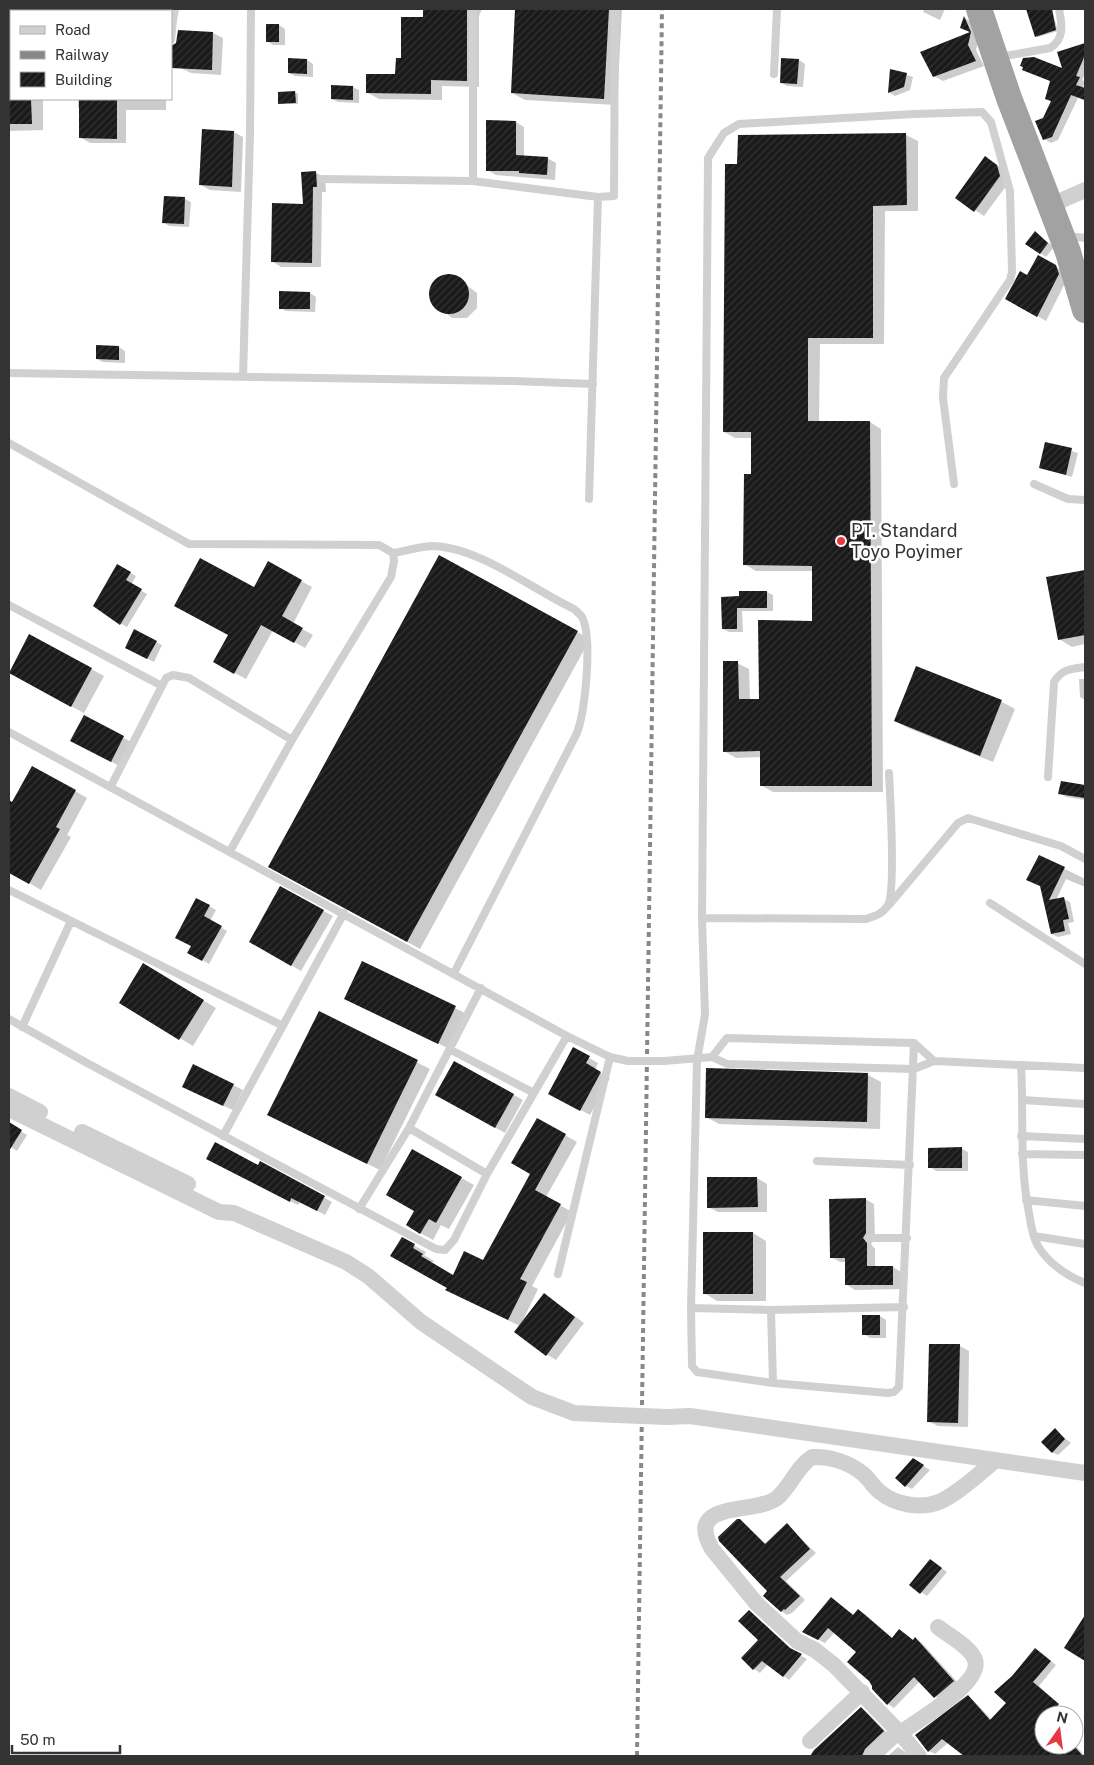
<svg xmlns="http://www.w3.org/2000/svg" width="1094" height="1765" viewBox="0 0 1094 1765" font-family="'Public Sans',sans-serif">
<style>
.shadow{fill:#0003}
.building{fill:url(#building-hatch)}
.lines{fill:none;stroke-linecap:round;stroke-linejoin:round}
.service{stroke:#d0d0d0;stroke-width:8}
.minor{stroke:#d0d0d0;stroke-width:16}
.trunk{stroke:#a2a2a2;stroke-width:26}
.rail{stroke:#888;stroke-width:4;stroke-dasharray:5 4;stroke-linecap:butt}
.service-bridge{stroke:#d0d0d0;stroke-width:8}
.minor-bridge{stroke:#d0d0d0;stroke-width:16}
.poi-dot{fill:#e63946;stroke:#fff;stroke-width:2}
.labels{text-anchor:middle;stroke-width:5;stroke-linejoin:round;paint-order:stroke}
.poi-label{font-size:18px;fill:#333;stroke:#fff;text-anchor:start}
</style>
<defs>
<pattern id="building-hatch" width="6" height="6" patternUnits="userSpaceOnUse" patternTransform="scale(1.25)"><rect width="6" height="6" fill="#1a1a1a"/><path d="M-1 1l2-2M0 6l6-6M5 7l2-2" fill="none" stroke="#333"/></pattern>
</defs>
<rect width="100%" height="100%" fill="#fff"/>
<path class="shadow" d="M73,9h106l-4,22 -4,-20h-98z
M424,9h58l-3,7v71l-37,-1v14l-63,-1 -11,-6 29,-17 5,-17 22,-40z
M517,9h105l-5,96 -92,-5 -13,-7z
M924,9h21l-5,11 -17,-8z
M1027,9h25l6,22 -20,6 -2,-1z
M965,18l7,5 7,15 -3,12 8,16 -41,15 -9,-5 -12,-24 49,-19 -9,-5z
M9,20h2v79h32v31l-34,1z
M279,25l6,4v16h-12l-6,-4z
M183,31l30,2 10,5 -2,37 -30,-2 -10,-5z
M1085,44v30l-3,6 3,2 -2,6 2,1v12l-7,-3 -20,42 -7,3 -7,-4v-20l8,-17 -6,-3 18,-29 -5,-17z
M307,60l6,4v13l-18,-1 -6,-3z
M799,60l6,4 -2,23 -16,-1 -6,-4z
M891,70l22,7 -3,13 -15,6 -6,-4z
M353,87l6,3v13l-21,-1 -6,-3z
M295,92l3,2v10l-18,-1z
M78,99h88v11h-40v33h-36l-9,-5v-29l-3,-1z
M516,122l8,5v30l23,1 9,5 -1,17 -59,-5 -9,-5z
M234,132l9,5 -2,55 -31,-2 -9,-5z
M906,135l12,6v70h-33l-1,133h-64l-1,78h51l11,7 2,363h-110l-12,-7v-28l-25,1 -12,-7 13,-88 12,6 1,31h11l53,-78 -1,-51h-57l-12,-7 8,-89v-37h-17l-11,-6 15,-296z
M986,158l20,13 3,11 -25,34 -9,-6z
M315,172l10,6 1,14h-4l-1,75h-40l-9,-6 33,-56z
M165,197l20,2 6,3 -2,25 -20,-1 -6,-4z
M1036,233l18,14 -8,10 -6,-4z
M1038,257l27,15 2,7 -21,42 -40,-23 22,-21z
M442,277h14l21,16v15l-10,10h-15l-20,-16 -1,-15z
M310,293l6,4 -1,15 -29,-1 -6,-3z
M119,347l6,4v12l-22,-1 -6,-3z
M1046,443l32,10 -6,24 -32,-9z
M440,557l150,82 -170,310 -137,-75z
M118,566l18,10 -5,9 16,9 -20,33 -18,-10z
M1085,571v73l-13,3 -13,-8 -11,-61z
M301,581l11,6 -19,37 20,11 -8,13 -32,-18 -27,49 -32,-17 41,-74z
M767,592l6,3v16h-31l1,21h-14l-6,-3 18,-32z
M156,642l6,3 -8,17 -22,-11z
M916,667l86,35 13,7 -22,53 -85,-34 -13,-7z
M91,669l13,7 -20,37 -62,-33z
M1079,679h6v21l-5,-3z
M85,717l48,26 -12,24 -39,-21z
M1062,782l23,4v14l-19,-3 -6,-4z
M75,791l12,7 -20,37 4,2 -30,53 -32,-19v-68l4,1z
M1039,856l46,23v8l-19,-8 -10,21 8,-1 6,3 4,20 -6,1 3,11 -13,3 -6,-3z
M281,888l52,28 -32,55 -51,-30z
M197,899l19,11 -6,11 17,10 -18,33 -20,-12 3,-6z
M363,963l106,52 -17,35 -93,-44z
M143,965l73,43 -23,38 -73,-43z
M319,1013l111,56 -50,101 -98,-48z
M574,1049l24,14 -3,7 15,8 -20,37 -40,-22z
M455,1063l68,37 -18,33 -68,-38z
M868,1075l13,7 -1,47 -161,-5 -13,-7z
M233,1085l10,5 -10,20 -40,-18z
M537,1119l40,23 -31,55 26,15 -40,74 6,3 -15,31 21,-26 40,29 -28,37 -10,-6 -26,-28 -62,-30 -56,-57 24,13 -2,3 10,6 -2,2 21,13 31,-14 47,-88z
M9,1124l18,11 -10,16 -8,-5z
M962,1149l6,3v19h-32l-6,-4z
M413,1151l61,34 -25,44 -8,-4 -8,15 -24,-13 6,-17z
M215,1163l43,3 2,-3 72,39 -7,13 -25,-13 -2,3z
M757,1178l10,6v28h-49l-10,-5z
M865,1199l9,5 1,34 -4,6 4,5v19l18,-1 8,5 1,17 -47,1 -8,-5 -1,-23h-6l-9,-5z
M704,1233h49l13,8v60h-49l-13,-8z
M880,1316l6,4v18h-16l-6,-4z
M960,1346l9,5 -1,76 -30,-1 -10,-5z
M1055,1430l16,13 -13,12 -6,-3z
M914,1460l16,10 -18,19 -6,-3z
M740,1520l26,24 21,-19 29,28 -30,28 19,19 -13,13 -5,2 -6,-4 -13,-20z
M936,1564l11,8 -20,24 -16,-11z
M832,1599l22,16 4,-5 7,4 28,25 6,-9 15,11 2,-2 6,4 38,42 -19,16 -21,-20 -26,27 -6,-4 -14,-19 -16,-33 -23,-20 -10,11 -14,-7z
M749,1611l47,42 11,6 -18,21 -21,-16 -8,9 -6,-4 6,-29z
M1041,1653l15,12 -17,21 15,14 -10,9 5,6h-5v30l30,-1 11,12h-125l3,-3 -14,-11 -14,12 -6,-3 39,-54 6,4 18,19 16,-17z
M861,1708l7,5 22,23 -20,20h-58z
M898,1747l7,5 4,4h-21z"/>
<path class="building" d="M423,9h44v72l-36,-1v14l-65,-1v-19h29l1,-16h5v-41h22z
M515,9h94l-5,90 -93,-6z
M1026,9h26l4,21 -21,7z
M964,16l7,16 -3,13 8,16 -43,16 -13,-25 50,-20 -10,-4z
M266,24h13v18h-13z
M178,30l35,2 -1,38 -41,-2v-22l5,-3z
M1085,43v12l-9,21 4,1 -4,8 9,3v12l-14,-5 -19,42 -9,3 -8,-19 8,-3 8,-17 -6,-2 5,-18 -28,-11 1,-3 -3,-1 3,-8 11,-1 28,11 -5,-16z
M288,58l19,1v15l-19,-1z
M781,58l18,1 -2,25 -17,-1z
M890,69l17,4 -3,14 -16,6z
M331,85l22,1v14l-22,-1z
M295,91l1,12 -18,1v-12z
M9,99h22l1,25h-23z
M79,99h38v40l-38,-1z
M486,120l30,1v34l32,2 -1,18 -28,-2v-2h-33z
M202,129l32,2 -2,56 -33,-2z
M906,133l1,72 -34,1v132h-65v83h62l2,365h-112v-35l-37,1v-91h15l1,38h20l-1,-79 54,1v-55l-69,-1 1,-91h7v-42h-28l2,-268h12l1,-29z
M985,156l12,9 3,11 -26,36 -19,-14z
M316,171l1,16h-4l-1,76 -41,-1 1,-59 31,1 -2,-32z
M164,196l21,1 -1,27 -22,-1z
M1035,231l13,12 -8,11 -15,-10z
M1038,255l18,10 3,9 -22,43 -32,-18 15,-28 7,4z
M429 294a20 20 0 1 1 40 0a20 20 0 1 1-40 0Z
M279,291l31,1v17h-31z
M96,345l23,1v14l-23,-1z
M1045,442l27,6 -6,27 -27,-7z
M439,555l139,76 -171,311 -139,-75z
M200,558l54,29 14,-26 34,19 -20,36 21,12 -9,15 -33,-18 -27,49 -21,-12 15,-27 -54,-29z
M117,564l14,8 -5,8 16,9 -22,36 -27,-19z
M1085,570v65l-27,5 -12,-63z
M739,591h28v17h-30v21h-15l-1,-32 18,-1z
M134,629l23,12 -10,18 -22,-11z
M29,634l63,34 -21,39 -62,-34z
M916,666l86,34 -22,56 -86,-35z
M84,715l40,21 -13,26 -41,-21z
M32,766l44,24 -20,37 4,2 -31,55 -20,-11v-73l3,2z
M1061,781l24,4v13l-27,-4z
M1039,855l26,12 -16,33 15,-3 5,22 -6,1 2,11 -14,3 -11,-48 -14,-6z
M280,886l44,24 -33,56 -42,-24z
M196,898l14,7 -6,11 18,10 -20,35 -15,-8 4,-7 -16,-8z
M362,961l94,45 -18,38 -94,-45z
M143,963l61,37 -25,40 -60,-37z
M319,1011l99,49 -51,104 -100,-49z
M573,1047l17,9 -4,7 15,9 -21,39 -32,-17z
M454,1061l60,33 -19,34 -60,-33z
M193,1064l41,20 -11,22 -41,-19z
M706,1068l162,5 -1,49 -162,-4z
M537,1118l29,16 -31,56 26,14 -41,75 7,3 -19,38 -63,-30 2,-2 -57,-32 12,-19 13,7 -2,4 10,6 -2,2 32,19 11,-24 19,9 47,-86 -19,-11z
M9,1122l13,8 -13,21z
M215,1142l43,23 2,-4 65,35 -8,15 -26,-13 -1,4 -84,-43z
M962,1147v21h-34v-20z
M412,1149l50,28 -26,46 -7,-4 -9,15 -14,-9 8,-14 -28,-16z
M707,1177h50l1,30 -51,1z
M866,1198v35l-3,5 4,5v23h26v19h-48v-27h-15l-1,-59z
M703,1232h50v62h-50z
M544,1293l31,24 -29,39 -32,-24z
M862,1315h18v20h-18z
M929,1344h31l-2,79 -31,-1z
M1055,1428l10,11 -13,14 -11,-11z
M913,1458l11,7 -19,22 -10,-9z
M737,1519h3l25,25 22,-21 23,26 -30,28 20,19 -15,14 -1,-1 -3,3 -18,-16 4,-5 -48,-50 -1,-4z
M930,1559l12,9 -22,26 -11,-9z
M831,1597l22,18 5,-6 34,29 7,-9 14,11 2,-3 39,44 -20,17 -20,-21 -27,28 -15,-16v-3l-3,-5 -22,-19 9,-10 -28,-24 -10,12 -16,-8z
M749,1610l41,38 12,6 -19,23 -21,-16 -9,9 -12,-12 17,-18 -20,-19z
M1085,1615v46l-21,-13z
M1035,1648l16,13 -18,21 26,22 -9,11h-6v6l-4,6 1,1 -2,3 5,4v10h29l10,11h-119l-22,-17 -14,13 -13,-17 53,-40 22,25 16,-17 -12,-11 18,-16z
M861,1707l23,24 -19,18 -3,7h-52l4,-6z"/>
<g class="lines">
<path class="service" d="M42,11v-2
M171,40l3,-31
M1000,57l50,-9c15,-9 12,-24 9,-39
M774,74l3,-65
M322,179l151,2 125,16
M473,181v-172
M1068,236l17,2
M9,373l504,8 80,3
M243,377l7,-243 1,-125
M9,443l180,101 190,1 14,8 1,8 -3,16 -99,163 -62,111
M1034,484l34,15 17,1
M589,499l9,-302 16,-1 1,-187
M393,553c13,-2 28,-7 41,-7 46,2 98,43 140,63 2,2 6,5 8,8 11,21 3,94 -5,116l-123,240
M9,605l153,81
M9,732l558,304 43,21 18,4
M1048,777l6,-95c8,-13 17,-13 31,-15
M111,786l55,-108 7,-3 16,3 103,62
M9,890l274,136
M990,903l95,61
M889,905l69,-82 10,-5 93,28 24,13
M702,918l164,1c9,-3 17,-5 22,-14 8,-14 2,-110 1,-132
M9,1019l78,44 349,186 9,1 9,-10 33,-66 80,-138
M22,1027l49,-106
M914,1043l-15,344 -5,5 -6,1 -115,-10 -76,-11 -5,-6 -1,-58 6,-248 8,-45 -3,-97 6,-760 16,-25 15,-9 175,-10 68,-2 9,10 19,69 2,81 -2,8 -66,98 -1,20 11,86
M451,1050l83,43
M712,1057l15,-19 187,5 20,18
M664,1061l48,-4 15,7 187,5 20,-8 151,7
M1021,1065c3,49 -2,99 8,148 2,11 3,23 9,33 10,17 29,30 47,37
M1023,1100l62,4
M409,1128l78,46
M223,1136l121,-223
M1021,1136l64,3
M1022,1154l63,1
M817,1161l93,4
M1026,1200l59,6
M359,1209l50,-81 72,-140
M1034,1236l51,8
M869,1238h38
M558,1274l52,-217
M691,1308l80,2 133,-3
M771,1310l2,73"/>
<path class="minor" d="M1049,206l36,-16
M9,1096l31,16
M9,1109l210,103 15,1 112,49 22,14 53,46 111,75 42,16 42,2
M82,1132l106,52
M667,1417l23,-1 395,57
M900,1733c17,-12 83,-50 75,-73 -4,-13 -26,-24 -37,-33
M810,1741l52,-49
M872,1756l27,-25
M919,1756l-19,-23 -66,-68 -19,-15 -18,-9 -41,-38 -44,-54c-29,-50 45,-34 65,-51 14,-12 19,-30 35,-41 17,-1 36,5 50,16 7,5 11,14 18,19 15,13 41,17 59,10 20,-9 38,-27 56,-41"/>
<path class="trunk" d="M979,9l30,89 59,154 17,58"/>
<path class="rail" d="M637,1756l25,-1747"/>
<path class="service-bridge" d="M628,1061h36"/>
<path class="minor-bridge" d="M616,1415l51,2"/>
</g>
<circle class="poi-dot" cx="841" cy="541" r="5"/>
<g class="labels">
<g class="poi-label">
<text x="851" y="537">PT. Standard<tspan x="851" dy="21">Toyo Poyimer</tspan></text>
</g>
</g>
<rect width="1094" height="1765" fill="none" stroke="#333333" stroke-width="20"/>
<rect x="10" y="10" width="162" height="90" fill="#ffffff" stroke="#adadad"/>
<rect x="20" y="26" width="25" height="8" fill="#d0d0d0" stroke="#adadad"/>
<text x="55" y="35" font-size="15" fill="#333333">Road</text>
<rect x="20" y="51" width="25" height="8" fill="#888888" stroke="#adadad"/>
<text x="55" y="60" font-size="15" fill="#333333">Railway</text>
<rect x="20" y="72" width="25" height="15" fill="url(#building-hatch)" stroke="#adadad"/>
<text x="55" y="85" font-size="15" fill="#333333">Building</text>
<g transform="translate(1059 1730) rotate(14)"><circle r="24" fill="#ffffff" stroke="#adadad"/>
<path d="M0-4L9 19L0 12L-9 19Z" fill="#e63946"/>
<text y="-8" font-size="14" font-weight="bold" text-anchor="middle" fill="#333333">N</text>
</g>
<path d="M12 1745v8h108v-8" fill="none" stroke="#333333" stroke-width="2.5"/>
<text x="20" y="1745" font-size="15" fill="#333333" stroke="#ffffff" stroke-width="4" paint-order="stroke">50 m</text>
</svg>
